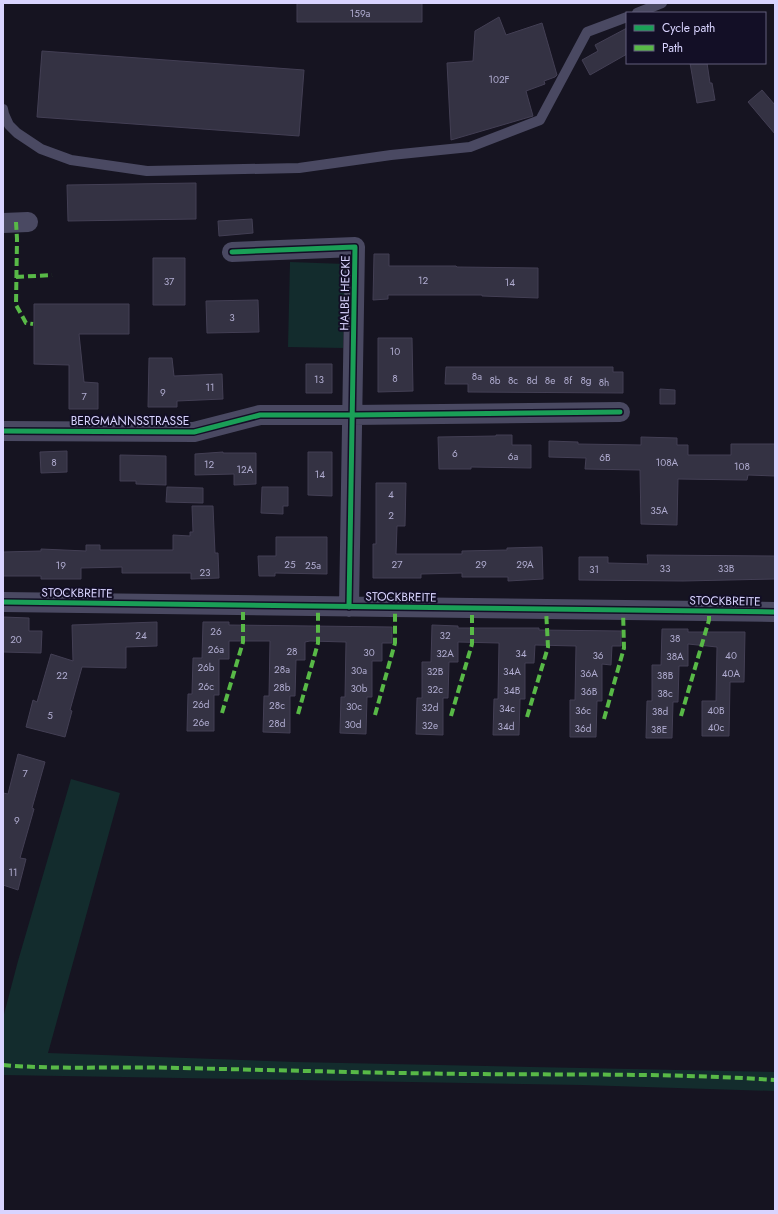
<svg xmlns="http://www.w3.org/2000/svg" width="778" height="1214" viewBox="0 0 778 1214" font-family="Jost,sans-serif">
<style>
.green{fill:#132c2d}
.building{fill:#343243;stroke:#433f54}
.lines{fill:none;stroke-linecap:round;stroke-linejoin:round}
.service{stroke:#4a4962;stroke-width:10}
.minor{stroke:#4a4962;stroke-width:20}
.quiet{stroke:#58b947;stroke-width:4;stroke-dasharray:8 4;stroke-linecap:butt}
.cycleway-casing{stroke:#130f26;stroke-width:8}
.cycleway{stroke:#1a9f57;stroke-width:5}
.labels{text-anchor:middle;stroke-width:4;stroke-linejoin:round;paint-order:stroke}
.number-label{font-size:10px;fill:#b0acd0}
.street-label{font-size:12px;fill:#d9d4ff;stroke:#130f26}
</style>
<rect width="100%" height="100%" fill="#161421"/>
<path class="green" d="M290,262l55,2 -2,84 -55,-1z
M71,779l49,14 -72,260 247,9 480,10v19l-193,-6 -579,-10v-57l15,-57z"/>
<path class="building" d="M297,3h125v19h-125z
M499,17l7,18 36,-12 15,52 -2,2 -11,4 1,3 -19,7 7,25 -82,24 -4,-77 26,-2 2,-30z
M627,28v26l-37,21 -8,-15 16,-9 -3,-6z
M42,51l262,19 -5,66 -262,-19z
M690,63h17l3,20h2l3,17 -18,3z
M762,90l13,15v29l-27,-32z
M196,183v36l-128,2 -1,-36z
M252,219l1,14 -34,3 -1,-15z
M374,254h15v12h67l1,1 81,1v30l-56,-2v-1h-94v4l-15,1z
M153,258h32v47h-32z
M258,300l1,32 -52,1 -1,-32z
M34,304h95v30h-50l5,48 14,1v26h-29v-44l-35,-1z
M378,338h34l1,53 -35,1z
M149,358h23l2,18 48,-2 1,25 -46,2v6h-29z
M306,364h26v29h-26z
M446,367h167v5h10v21l-155,-1v-8h-23z
M660,389l15,1v14h-15z
M496,435h16v10h19v23l-60,-1v2h-32l-1,-32 58,-1z
M641,437l36,1v7h11v10h43v-11h44v32l-27,-1 -1,5 -69,-1 -1,46 -36,-1 -1,-54 -55,-1 1,-11 -37,-1v-16l29,1v2l63,1z
M67,451v21l-26,1 -1,-21z
M223,452v1h33v31l-22,1v-11l-39,1v-21z
M308,452h24v44l-24,-1z
M120,455l46,1v29l-30,-1v-3h-16z
M376,483h30l-1,43h-8l-1,28h66v-3l45,-1v-2l35,-1 1,32 -35,2v-4h-46v-4l-41,1v4h-48v-34h3z
M167,487l36,1v15l-37,-1z
M262,487h26v19h-5v8l-22,-1z
M192,506h21l2,47h3l1,25 -28,1v-6h-69v-6l-41,1v11h-40v-3h-38v-24l38,-1v-2l45,2v-6h14v5h73v-15l17,1v-4h3z
M276,537h51v37l-52,-1v3h-16l-1,-20h18z
M647,555l128,1v23l-92,2 -104,-1v-23h29v6l40,1z
M3,617l26,1v13h13l-1,22 -38,-1z
M157,622v24l-31,1v21l-44,-1 -12,43 2,1 -7,26 -39,-10 7,-27 4,2 14,-48 22,7 -1,-36z
M203,622h26v3l163,2v16h-10v18h-10v36h-5l-1,37 -26,-1 1,-36h4l1,-55 -36,-1 -5,1v18h-9l-1,36h-5v37l-27,-1 1,-36h5l1,-55h-41v18h-10v36h-5v36h-27l1,-37h4l1,-36h9z
M432,625l26,1v2h81v2l82,1v15h-9l-1,19 -9,-1v37h-5l-1,36h-26v-37h5l1,-54 -41,-1 -1,18h-9v36h-5l-1,36h-26l1,-36h4l1,-56 -41,-1v20h-9l-1,36h-5v37l-27,-1 1,-36h5v-36h9z
M662,629h26v3h57l-1,50h-14l-1,54h-27v-35h14l1,-54 -29,-3v22h-9l-1,36h-5l-1,36h-26l1,-37h5v-36h9z
M18,754l27,8 -13,46 2,1 -14,49 6,1 -8,31 -15,-5v-92l5,1z"/>
<g class="lines">
<path class="service" d="M637,13l25,-10
M3,109l1,5 5,11 8,8 24,16 30,11 76,11 152,-3 92,-13 79,-8 70,-27 47,-88 40,-15"/>
<path class="minor" d="M3,223l25,-1
M232,252l123,-5 -6,360
M3,431l191,1 66,-17h92l268,-3
M3,602l772,10"/>
<path class="quiet" d="M16,222l1,17 -1,66 10,18 7,1
M16,277l36,-2
M222,713l21,-71v-37
M298,714l20,-71v-37
M375,715l20,-72v-36
M451,716l21,-72v-36
M681,716l28,-96v-9
M527,717l21,-70 -2,-38
M604,719l20,-71 -1,-38
M3,1065c58,5 116,1 175,3 97,2 193,5 291,6 102,1 204,-1 306,6"/>
<defs>
<path id="cycleway" d="M232,252l123,-5 -6,360
M3,431l191,1 66,-17h92l268,-3
M3,602l772,10"/>
</defs>
<use href="#cycleway" class="cycleway-casing"/>
<use href="#cycleway" class="cycleway"/>
</g>
<g class="labels">
<g class="number-label">
<text x="360" y="17">159a</text>
<text x="499" y="83">102F</text>
<text x="423" y="284">12</text>
<text x="169" y="285">37</text>
<text x="510" y="286">14</text>
<text x="232" y="321">3</text>
<text x="395" y="355">10</text>
<text x="477" y="380">8a</text>
<text x="395" y="382">8</text>
<text x="319" y="383">13</text>
<text x="495" y="384">8b</text>
<text x="513" y="384">8c</text>
<text x="532" y="384">8d</text>
<text x="550" y="384">8e</text>
<text x="568" y="384">8f</text>
<text x="586" y="384">8g</text>
<text x="604" y="386">8h</text>
<text x="210" y="391">11</text>
<text x="163" y="396">9</text>
<text x="84" y="400">7</text>
<text x="455" y="457">6</text>
<text x="513" y="460">6a</text>
<text x="605" y="461">6B</text>
<text x="54" y="466">8</text>
<text x="667" y="466">108A</text>
<text x="209" y="468">12</text>
<text x="742" y="470">108</text>
<text x="245" y="473">12A</text>
<text x="320" y="478">14</text>
<text x="391" y="498">4</text>
<text x="659" y="514">35A</text>
<text x="391" y="519">2</text>
<text x="290" y="568">25</text>
<text x="397" y="568">27</text>
<text x="481" y="568">29</text>
<text x="525" y="568">29A</text>
<text x="61" y="569">19</text>
<text x="313" y="569">25a</text>
<text x="665" y="572">33</text>
<text x="726" y="572">33B</text>
<text x="594" y="573">31</text>
<text x="205" y="576">23</text>
<text x="216" y="635">26</text>
<text x="141" y="639">24</text>
<text x="445" y="639">32</text>
<text x="675" y="642">38</text>
<text x="16" y="643">20</text>
<text x="216" y="653">26a</text>
<text x="292" y="655">28</text>
<text x="369" y="656">30</text>
<text x="445" y="657">32A</text>
<text x="521" y="657">34</text>
<text x="598" y="659">36</text>
<text x="731" y="659">40</text>
<text x="675" y="660">38A</text>
<text x="206" y="671">26b</text>
<text x="282" y="673">28a</text>
<text x="359" y="674">30a</text>
<text x="435" y="675">32B</text>
<text x="512" y="675">34A</text>
<text x="589" y="677">36A</text>
<text x="731" y="677">40A</text>
<text x="62" y="679">22</text>
<text x="665" y="679">38B</text>
<text x="206" y="690">26c</text>
<text x="282" y="691">28b</text>
<text x="359" y="692">30b</text>
<text x="435" y="693">32c</text>
<text x="512" y="694">34B</text>
<text x="589" y="695">36B</text>
<text x="665" y="697">38c</text>
<text x="201" y="708">26d</text>
<text x="277" y="709">28c</text>
<text x="354" y="710">30c</text>
<text x="430" y="711">32d</text>
<text x="507" y="712">34c</text>
<text x="583" y="714">36c</text>
<text x="716" y="714">40B</text>
<text x="660" y="715">38d</text>
<text x="50" y="719">5</text>
<text x="201" y="726">26e</text>
<text x="277" y="727">28d</text>
<text x="353" y="728">30d</text>
<text x="430" y="729">32e</text>
<text x="506" y="730">34d</text>
<text x="716" y="731">40c</text>
<text x="583" y="732">36d</text>
<text x="659" y="733">38E</text>
<text x="25" y="777">7</text>
<text x="17" y="824">9</text>
<text x="13" y="876">11</text>
</g>
<g class="street-label">
<text transform="translate(345 293) rotate(-89)" y="4">HALBE HECKE</text>
<text x="130" y="425">BERGMANNSSTRASSE</text>
<text transform="translate(77 593) rotate(1)" y="4">STOCKBREITE</text>
<text transform="translate(401 597) rotate(1)" y="4">STOCKBREITE</text>
<text transform="translate(725 601) rotate(1)" y="4">STOCKBREITE</text>
</g>
</g>
<rect width="778" height="1214" fill="none" stroke="#d9d4ff" stroke-width="8"/>
<rect x="626" y="12" width="140" height="52" fill="#130f26" stroke="#625e7d"/>
<rect x="634" y="25" width="20" height="6" fill="#1a9f57" stroke="#625e7d"/>
<text x="662" y="32" font-size="12" fill="#d9d4ff">Cycle path</text>
<rect x="634" y="45" width="20" height="6" fill="#58b947" stroke="#625e7d"/>
<text x="662" y="52" font-size="12" fill="#d9d4ff">Path</text>
</svg>
